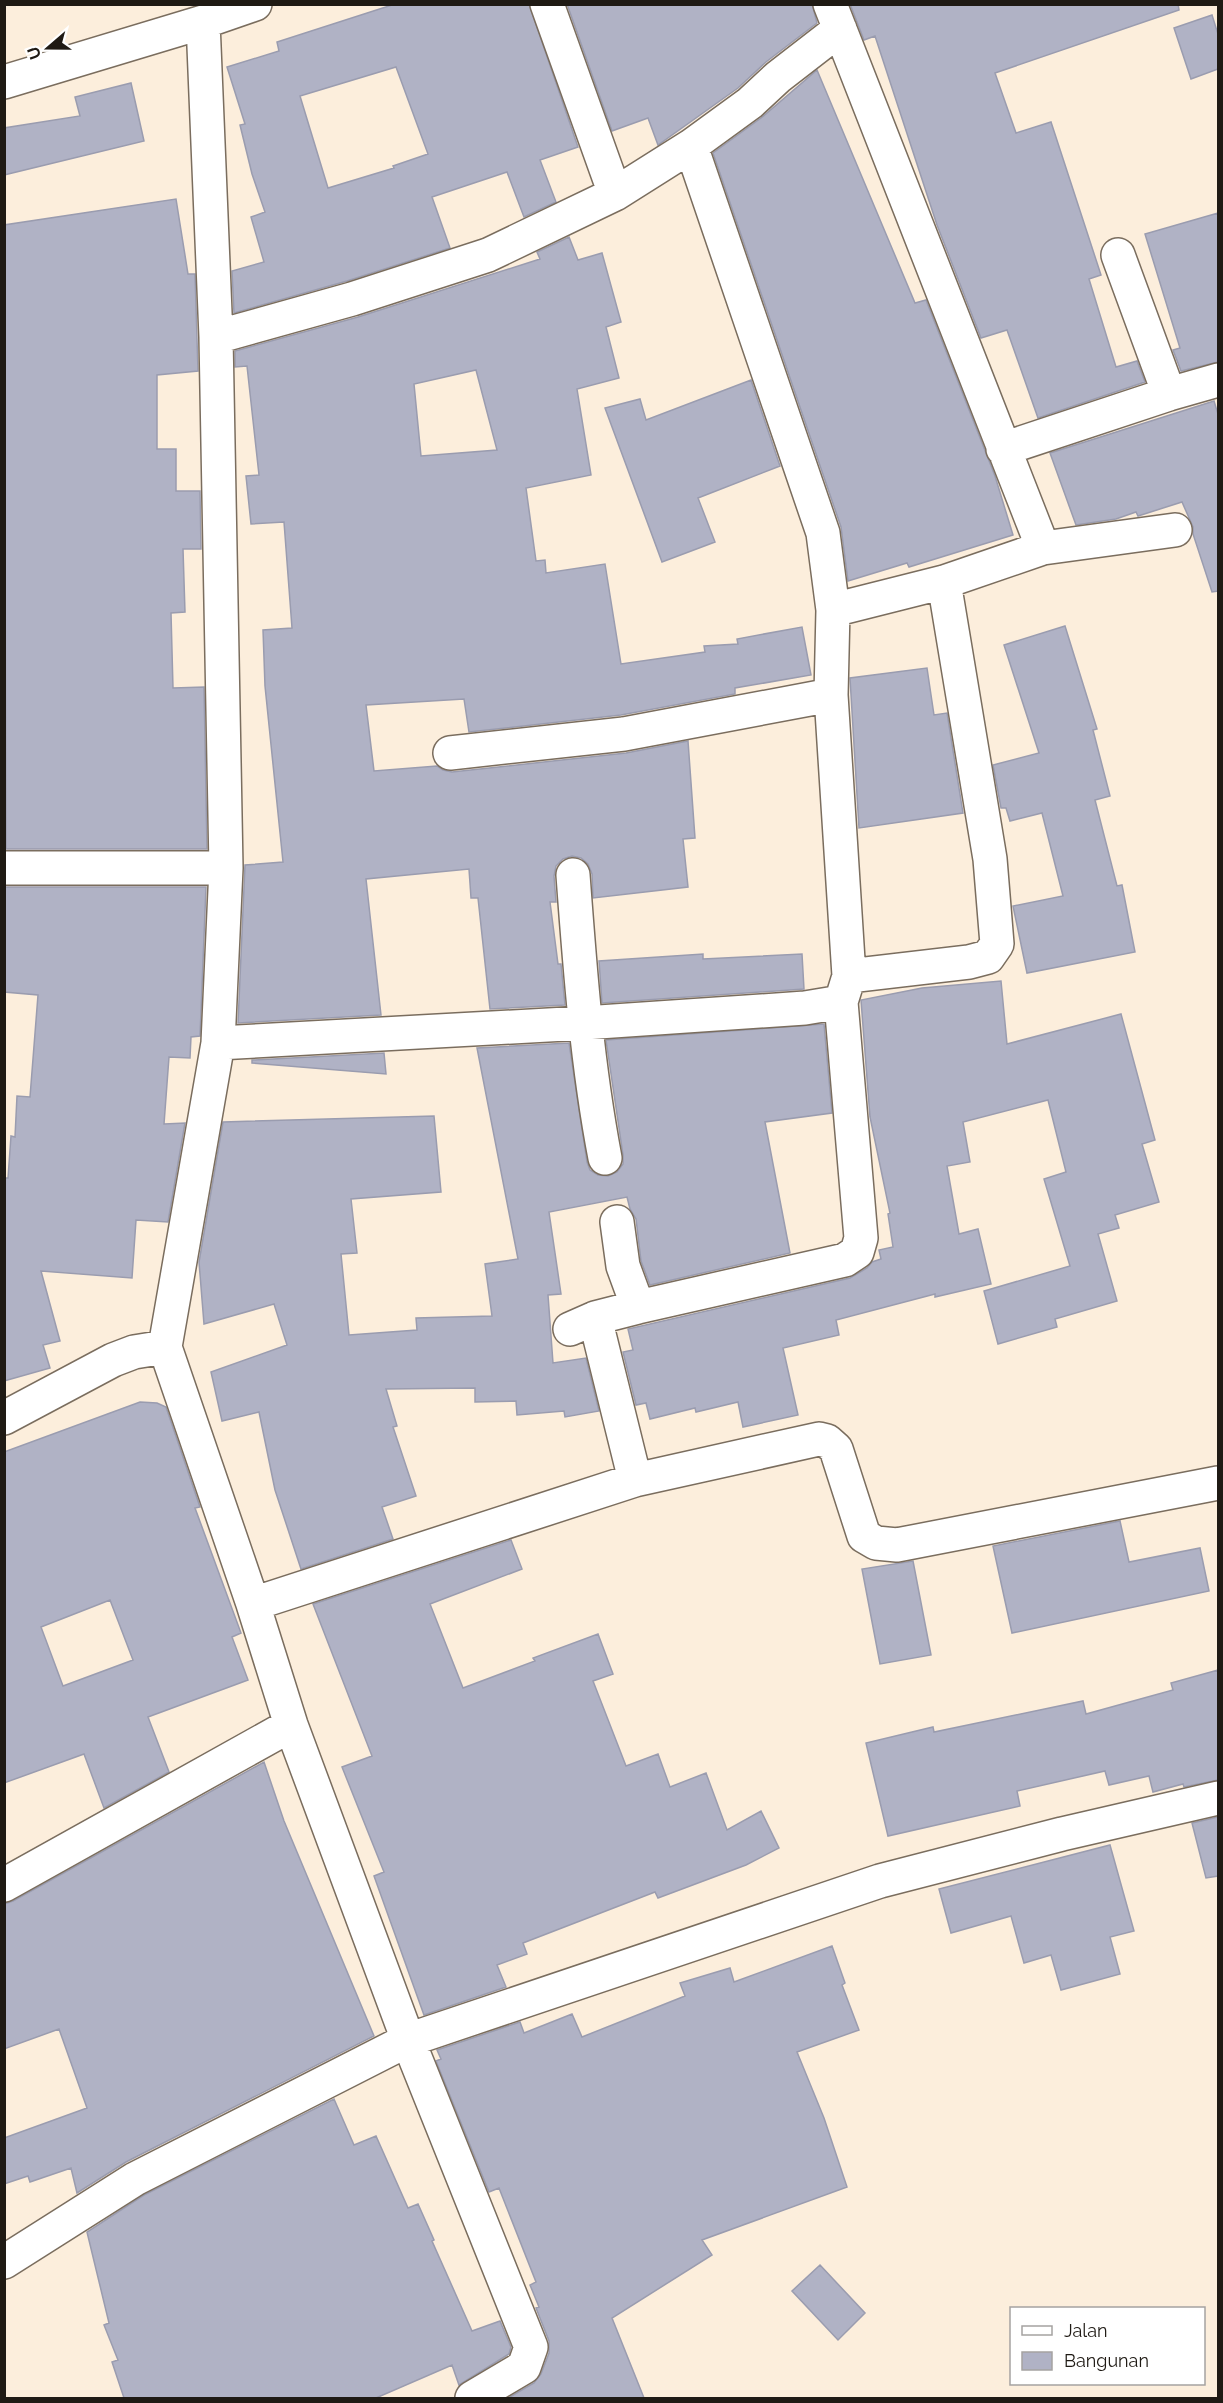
<svg xmlns="http://www.w3.org/2000/svg" width="1223" height="2403" viewBox="0 0 1223 2403" font-family="Raleway,sans-serif">
<style>
.building{fill:#b0b2c5;stroke:#9a9caf;stroke-width:1.5;fill-rule:evenodd}
.lines{fill:none;stroke-linecap:round;stroke-linejoin:round}
.street-casing{stroke:#7a6d5e;stroke-width:36}
.street{stroke:#fff;stroke-width:33}
</style>
<rect width="100%" height="100%" fill="#fceedc"/>
<path class="building" d="M395,4h134l49,143 -38,13 16,42 -32,15 -17,-45 -75,25 18,51 -103,33 -113,32 -2,-42 32,-9 -13,-45 14,-5 -13,-38 -12,-49 5,-1 -18,-57 52,-16 -2,-9zM396,67l32,87 -35,12 1,2 -66,20 -28,-92z
M567,4h245l5,19 -51,39 -28,26 -80,57 -10,-27 -36,13z
M850,4h328l1,6 -184,63 21,60 35,-11 50,153 -12,4 27,88 21,-6 8,21 -107,36 -31,-88 -26,8 -44,-113 -62,-189 -11,4z
M1212,15l6,19v35l-27,10 -17,-51z
M817,70l98,233 11,-3 69,176 18,59 -104,32 -2,-4 -59,18 -7,-54 -128,-374 48,-35z
M131,83l13,58 -140,34v-47l76,-12 -5,-19z
M176,199l12,75h7l3,97 -41,4v74h19v42h24l1,58h-18l2,63 -14,1 2,75 31,-1 3,162h-201l-2,-624z
M1218,213v149l-37,9 -8,-21 7,-2 -35,-114z
M569,237l9,23 24,-7 19,69 -15,5 13,51 -42,11 14,86 -65,13 10,73 9,-1 1,13 59,-9 16,100 84,-12 -1,-6 34,-2 -1,-5 65,-12 9,48 -76,13v6l-114,21 -152,17 -5,-33 -98,6 8,66 63,-5 6,4 9,2 174,-19 62,-12 7,97 -12,1 5,48 -95,11 -1,-24 -4,-10 -7,-6 -9,-2 -9,3 -7,7 -2,10 2,26h-6l8,62h3l4,41 -75,4 -12,-111h-7l-2,-29 -103,10 15,136 -143,8 7,-158 38,-3 -18,-176 -2,-56 29,-2 -8,-106 -33,2 -5,-48 13,-1 -12,-109 -12,1v-16l123,-34 182,-58 -3,-7zM476,370l21,80 -76,6 -7,-72z
M751,380l29,86 -82,32 17,44 -53,20 -57,-154 35,-9 6,21z
M1214,401l4,13v177l-6,1 -19,-58v-7l-11,-25 -44,14 -2,-4 -20,7 -40,6 -26,-72z
M1065,626l32,103 -4,1 17,66 -15,4 22,86 5,-1 13,67 -108,21 -14,-67 50,-10 -21,-83 -32,8 -4,-13h-5l-8,-43 46,-12 -35,-108z
M927,668l7,47 13,-2 16,100 -104,15 -9,-150z
M4,887h202l-6,149 -9,1 -1,21 -21,-1 -5,67 21,-1 -17,99 -32,-2 -4,58 -91,-7 19,70 -17,4 7,23 -46,13v-203h4l3,-42 4,1 2,-41 13,1 8,-102 -34,-3z
M703,954v5l99,-5 2,35 -202,14 -3,-42z
M1001,981l6,63 114,-30 34,126 -13,4 17,58 -44,13 4,13 -21,6 19,67 -62,18 2,8 -59,17 -14,-53 86,-25 -26,-87 22,-7 -18,-72 -85,22 7,40 -23,4 12,68 19,-5 13,55 -56,13v-3l-99,26 3,15 -56,13 15,67 -55,12 -5,-25 -42,10 -1,-4 -45,11 -4,-16 -10,2 -13,-53 10,-2 -5,-21 222,-51 17,-10 5,-6 9,-3 -2,-9 14,-3 -5,-33 2,-1 -20,-96 -9,-117 61,-12z
M824,1024l8,89 -67,9 25,131 -140,32 -9,-24 -5,-42 -6,-10 -3,-12 -78,15 12,82 -13,1 5,68 33,-5 13,53 -34,6 -1,-6 -47,4 -1,-14 -41,1v-14l-89,1 11,37 -4,1 23,69 -34,11 11,32 -92,30 -26,-79 -16,-78 -37,9 -11,-49 76,-27 -13,-41 -70,20 -5,-62 24,-140 211,-6 7,76 -90,7 6,54 -16,1 8,81 68,-5 -1,-12 76,-2 -7,-52 33,-5 -41,-211 92,-5 18,119 3,8 8,5 10,1 9,-4 6,-8v-9l-17,-115z
M384,1053l2,21 -134,-11v-3z
M140,1402l17,1 9,4 34,100 -5,1 46,125 -9,4 16,43 -100,37 21,55 -65,36 -20,-54 -80,29v-331zM110,1600l23,60 -70,26 -22,-59z
M1120,1521l9,41 71,-14 9,43 -197,42 -19,-87z
M511,1540l11,29 -92,35 33,84 72,-27 -2,-3 65,-24 15,40 -20,7 33,85 32,-12 12,33 36,-14 21,57 34,-19 18,37 -33,17 -88,33 -3,-6 -132,51 4,11 -30,11 9,22 -82,28 -50,-139 10,-4 -42,-105 30,-11 -59,-152z
M913,1561l18,94 -51,9 -18,-95z
M1218,1670v110l-34,7 -1,-3 -30,8 -4,-16 -40,9 -4,-14 -88,20 3,15 -132,30 -22,-93 67,-16 1,5 149,-31 3,13 87,-24 -2,-7z
M264,1762l20,59 90,215 -248,126 -49,31 -6,-25 -41,14 -2,-6 -24,8v-46l83,-30 -28,-79 -55,20v-145l9,-3z
M1218,1817v59l-12,2 -14,-55z
M1110,1845l24,86 -24,6 10,37 -59,16 -10,-35 -27,8 -13,-47 -60,17 -12,-44z
M832,1946l13,37 -3,2 17,45 -62,22 27,66 23,69 -145,53 10,15 -100,63 32,80h-136l26,-15 7,-9 8,-21v-12l-13,-33 3,-1 -9,-22 6,-3 -37,-94 -10,4 -53,-131 5,-2 -4,-9 83,-28 4,11 48,-19 10,23 103,-41 -5,-13 50,-15 4,14z
M334,2099l20,46 22,-9 32,72 10,-4 16,36 -2,1 40,90 28,-10 11,26 -2,7 -50,31 -7,-20 -76,33h-252l-12,-36 6,-2 -14,-35 5,-2 -22,-91 57,-37z
M820,2265l45,48 -27,27 -46,-49z"/>
<g class="lines">
<defs>
<path id="street" d="M255,4l-52,18 13,315 10,531 -8,175 -53,304 88,257 38,121 117,315 123,307 -7,20 -52,31
M547,4l68,190
M830,4l213,544 -99,34 -111,28
M4,82l199,-60
M1118,255l51,139
M216,337l136,-38 136,-44 127,-61 76,-48 59,-43 28,-26 62,-48
M1003,449l166,-55 49,-14
M1043,548l132,-18
M450,753l174,-19 207,-39
M4,868h222
M573,875c7,95 14,189 32,283
M849,976l120,-14 19,-5 9,-13 -7,-85 -46,-277
M218,1043l366,-20 221,-15 36,-6 8,-26 -18,-281 2,-85 -10,-77 -132,-387
M617,1222l6,44 15,41
M595,1318l40,162
M570,1329l25,-11 43,-11 207,-47 12,-8 4,-14 -20,-236
M4,1418l109,-58 21,-8 31,-5
M253,1604l382,-124 184,-41 8,2 9,8 28,87 12,7 21,2 321,-62
M4,1885l287,-160
M4,2262l131,-83 273,-139 472,-159 182,-47 156,-36"/>
</defs>
<use href="#street" class="street-casing"/>
<use href="#street" class="street"/>
</g>
<rect width="1223" height="2403" fill="none" stroke="#1f1a14" stroke-width="12"/>
<rect x="1010" y="2307" width="195" height="78" fill="#ffffff" stroke="#a5a3a1" stroke-width="1.5"/>
<rect x="1022" y="2326" width="30" height="9" fill="#ffffff" stroke="#a5a3a1" stroke-width="1.5"/>
<text x="1064" y="2337" font-size="18" fill="#1f1a14">Jalan</text>
<rect x="1022" y="2352" width="30" height="18" fill="#b0b2c5" stroke="#a5a3a1" stroke-width="1.5"/>
<text x="1064" y="2367" font-size="18" fill="#1f1a14">Bangunan</text>
<g transform="translate(48 48) rotate(250)" stroke="#ffffff" stroke-width="4.5" paint-order="stroke">
<path d="M0-4.5L10 22L0 15L-10 22Z" fill="#1f1a14"/>
<text y="-9" font-size="16" font-weight="bold" text-anchor="middle" fill="#1f1a14">U</text>
</g>
</svg>
